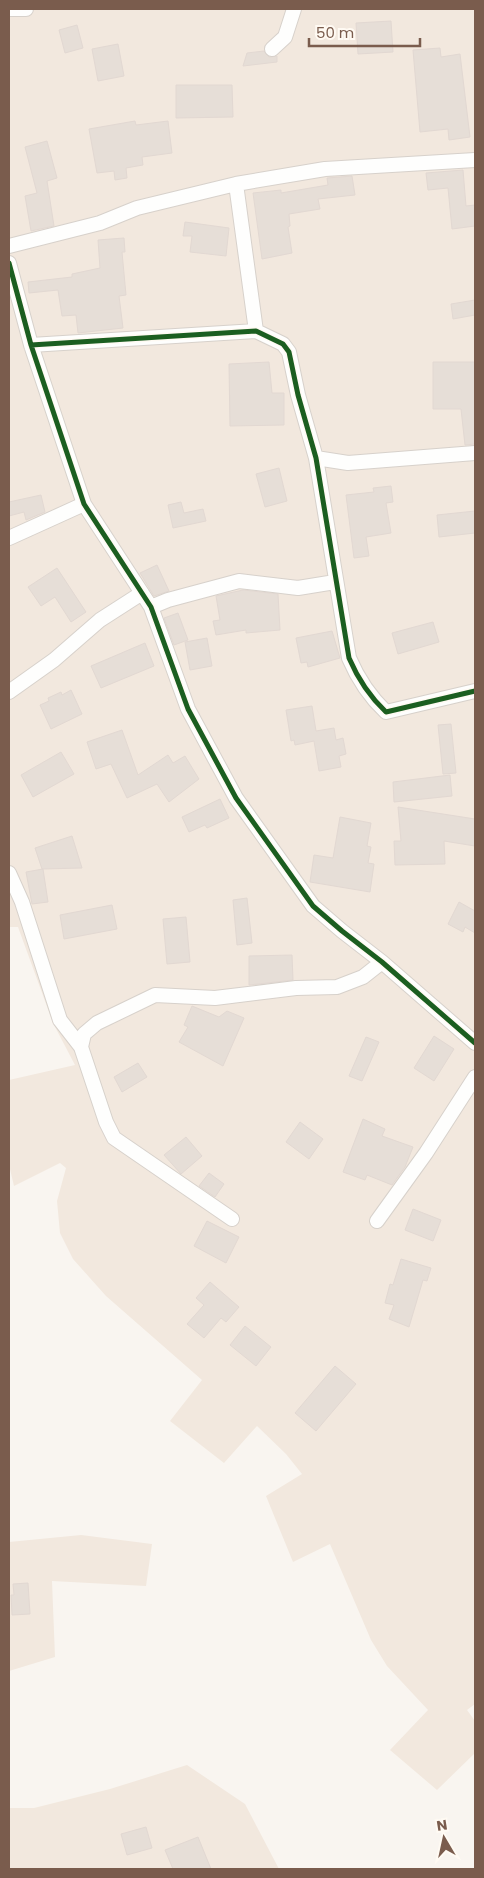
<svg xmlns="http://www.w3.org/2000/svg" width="484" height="1878" viewBox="0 0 484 1878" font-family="Poppins,sans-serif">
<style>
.residential{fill:#f2e8de}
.building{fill:#e6ded7;stroke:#e2d8d2}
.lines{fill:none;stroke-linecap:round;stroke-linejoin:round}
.street-casing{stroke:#d7d1cb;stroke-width:16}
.street{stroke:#fefefd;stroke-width:14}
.cycleway-casing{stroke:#fffaf3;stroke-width:8}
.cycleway{stroke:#1b5e20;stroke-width:5}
</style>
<rect width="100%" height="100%" fill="#f9f5f0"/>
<path class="residential" d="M9,9h466v1695l-8,6 8,11v32l-38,37 -47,-40 38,-40 -41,-44 -16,-26 -41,-96 -37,18 -27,-66 36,-22 -16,-20 -29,-28 -33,37 -54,-42 32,-41 -96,-84 -33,-37 -13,-26 -3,-32 9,-33 -6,-5 -46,23 -5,-21v-85l66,-15 -22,-42 -35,-96h-9z
M81,1535l71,9 -6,42 -94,-5 3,76 -46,14v-129z
M187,1765l58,39 34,65h-270v-61h25l76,-19z"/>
<path class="building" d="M391,21l2,31 -35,2 -2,-31z
M77,25l6,23 -18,5 -6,-23z
M118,44l6,32 -26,5 -6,-32z
M440,48l1,9 19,-3 10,83 -21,3 -1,-11 -28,3 -7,-82z
M264,51l5,6 8,-1v6l-34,4 4,-13z
M176,85h56l1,32 -57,1z
M135,121l1,4 32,-4 4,32 -30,4 1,8 -17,3 1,10 -12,2 -1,-9 -17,2 -8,-44z
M47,141l10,37 -10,3 7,45 -23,5 -6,-35 12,-3 -12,-46z
M463,170l3,36 9,-1v21l-23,3 -4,-41 -20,2 -2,-17z
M352,176l3,19 -37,4 2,10 -31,5 1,12 -2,1 4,26 -30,6 -9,-66 28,-3v3l47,-8 -1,-7z
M185,222l44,6 -3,28 -36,-4 2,-16h-9z
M124,238l1,14h-3l4,43 -7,1 4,32 -45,5 -2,-18 -14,1 -4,-26 -29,3 -1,-11 44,-5v-3l28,-6 -2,-28z
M475,300v15l-22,4 -2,-15z
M269,362l3,31h12v32l-54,1 -1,-62z
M433,362h42v82l-10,1 -4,-36h-28z
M279,468l8,33 -22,6 -9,-33z
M391,486l2,16 -7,1 5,30 -25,4 3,19 -15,2 -8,-63 28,-3 -1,-4z
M41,495l4,17 -19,8 -2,-8 -15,4v-14z
M181,502l3,11 19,-4 3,12 -33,7 -5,-23z
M475,511v22l-36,4 -2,-22z
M157,565l12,26 -15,5 -14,-23z
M57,568l29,44 -15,10 -16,-25 -14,9 -13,-19z
M243,590l35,4 2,36 -34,3v-3l-30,5 -3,-14 7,-1 -4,-24z
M178,613l10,27 -14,5 -10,-27z
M433,622l6,20 -41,12 -6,-21z
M332,631l8,27 -32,9 -1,-5 -6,1 -5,-25z
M207,638l5,28 -22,4 -5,-28z
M145,643l9,23 -53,22 -10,-22z
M71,690l11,24 -31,15 -11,-24 9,-4 -1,-3 13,-6 1,3z
M312,706l4,25 18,-3 2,12 7,-2 3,16 -7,2 2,11 -22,4 -5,-30 -19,4 -1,-5 -3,1 -5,-31z
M451,724l5,49 -13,1 -5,-49z
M122,730l16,45 30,-20 5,8 12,-7 14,23 -30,23 -12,-18 -30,14 -16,-34 -15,5 -9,-27z
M61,752l13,22 -41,23 -12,-22z
M450,775l2,21 -58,6 -1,-20z
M220,799l9,19 -22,10 -2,-3 -16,7 -7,-15z
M398,807l77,12v27l-31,-5 1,23 -50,1 -1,-24h7z
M340,817l31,6 -4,23 4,1 -3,16 6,1 -4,28 -60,-10 4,-27 19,3z
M72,836l10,32 -40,1 -7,-21z
M43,869l5,33 -16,2 -6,-32z
M247,898l5,45 -15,2 -4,-45z
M459,902l16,9v22l-10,-6 -2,5 -15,-8z
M112,905l5,24 -53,10 -4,-24z
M186,917l4,45 -23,2 -4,-45z
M292,955l1,25 -44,5v-29z
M192,1006l27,11 8,-6 17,7 -21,48 -44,-24 9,-15 -4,-2z
M434,1036l20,13 -20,32 -20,-13z
M366,1037l13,5 -17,39 -13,-5z
M138,1063l9,14 -25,15 -8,-15z
M363,1119l22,10 -3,7 31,11 -8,20 -13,18 -25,-10 -2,5 -22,-8z
M300,1122l23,17 -14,20 -23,-17z
M186,1137l16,19 -21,18 -17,-19z
M209,1173l15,11 -9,13 -16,-11z
M413,1209l28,11 -8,21 -28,-11z
M207,1221l32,16 -13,26 -32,-17z
M401,1259l30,9 -4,13 -4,-1 -14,47 -20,-8 5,-14 -9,-2 5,-19 3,1z
M210,1282l29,25 -13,15 -5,-4 -17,20 -17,-14 17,-19 -8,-7z
M245,1326l26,21 -15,19 -26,-21z
M335,1366l21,18 -40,47 -21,-18z
M28,1583l2,31 -18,1 -1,-20h3l-1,-11z
M146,1827l6,21 -25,7 -6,-21z
M198,1837l13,32h-38l-8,-19z"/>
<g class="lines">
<defs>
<path id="street" d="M9,9h17
M272,49l13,-12 9,-28
M236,184l20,147
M9,246l91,-23 37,-15 99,-24 89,-15 150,-9
M9,263l22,82 53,159 67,103 37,102 48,89 77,108 29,25 40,31 93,81
M31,345l225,-14 27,13 6,8 9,43 18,63 33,200c9,21 20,38 37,54l89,-21
M316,458l32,5 127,-10
M9,538l75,-34
M151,607l17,-7 71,-19 59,7 37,-6
M9,692l45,-32 46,-40 42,-27
M9,873l13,29 38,118 21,27 25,75 8,16 118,81
M81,1047l3,-13 13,-11 58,-28 60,3 81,-10 41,-1 26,-10 19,-15
M377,1221l49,-68 49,-76"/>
</defs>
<use href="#street" class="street-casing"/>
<use href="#street" class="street"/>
<defs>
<path id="cycleway" d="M9,263l22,82 53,159 67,103 37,102 48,89 77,108 29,25 40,31 93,81
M31,345l225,-14 27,13 6,8 9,43 18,63 33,200c9,21 20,38 37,54l89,-21"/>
</defs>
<use href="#cycleway" class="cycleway-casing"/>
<use href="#cycleway" class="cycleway"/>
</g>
<rect width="484" height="1878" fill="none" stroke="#7a5c4d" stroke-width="20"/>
<g transform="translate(444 1838) rotate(351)" stroke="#fffaf3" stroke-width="4" paint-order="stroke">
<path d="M0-4L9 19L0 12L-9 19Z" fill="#7a5c4d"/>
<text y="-8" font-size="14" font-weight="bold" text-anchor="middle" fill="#7a5c4d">N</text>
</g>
<path d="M309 38v8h111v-8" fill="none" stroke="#7a5c4d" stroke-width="2.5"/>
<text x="316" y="38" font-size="15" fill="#7a5c4d" stroke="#fffaf3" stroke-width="4" paint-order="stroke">50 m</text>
</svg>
